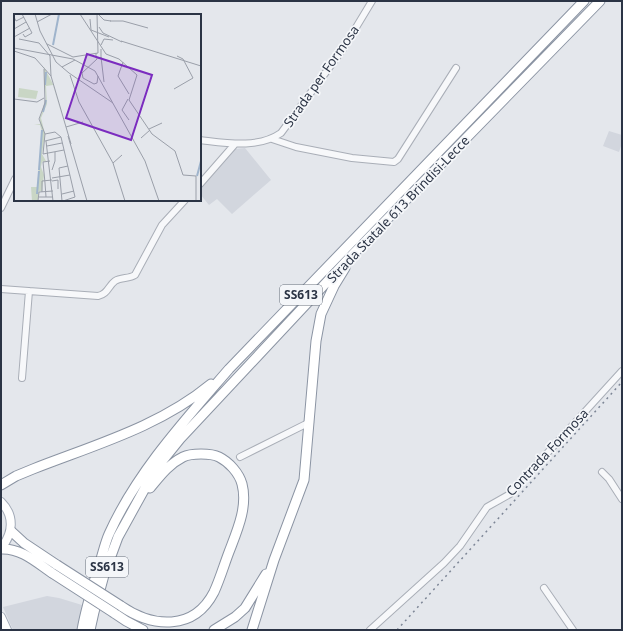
<svg xmlns="http://www.w3.org/2000/svg" width="623" height="631" viewBox="0 0 623 631" font-family="'Noto Sans',sans-serif">
<style>
.built{fill:#d2d6de}
.lines{fill:none;stroke-linecap:round;stroke-linejoin:round}
.minor-casing{stroke:#a9aeb7;stroke-width:8}
.major-casing{stroke:#a3abb8;stroke-width:10}
.highway-casing{stroke:#8b94a3;stroke-width:11}
.minor{stroke:#f7f8fa;stroke-width:6}
.major{stroke:#fff;stroke-width:8}
.highway{stroke:#fff;stroke-width:9}
.rail{stroke:#7d8696;stroke-width:1.5;stroke-dasharray:2 4;stroke-linecap:butt}
.highway-bridge-casing{stroke:#8b94a3;stroke-width:11;stroke-linecap:butt}
.highway-bridge{stroke:#fff;stroke-width:9}
.labels{text-anchor:middle;stroke-width:3.5;stroke-linejoin:round;paint-order:stroke}
.shield{fill:#f4f6f9;stroke:#676e7b;stroke-width:1}
.shield-label{font-size:12px;font-weight:bold;fill:#2b3445}
.street-label{font-size:13px;fill:#2b3445;stroke:#f4f6f9}
.inset-river{fill:none;stroke:#9fb4cc;stroke-width:2}
.inset-road{fill:none;stroke:#9a9fa9;stroke-width:1}
.view{fill:#7b2cbf;fill-opacity:0.15;stroke:#7b2cbf;stroke-width:2}
.inset-edge{fill:none;stroke:#2b3445;stroke-width:2}
</style>
<rect width="100%" height="100%" fill="#e4e7ec"/>
<path class="built" d="M609,131l13,4v8l-3,9 -16,-6z
M245,148l26,32 -39,34 -15,-15 -8,6 -9,-11v-6l35,-39z
M47,596l12,2 23,7 -4,25h-65l-10,-23z"/>
<g class="lines">
<defs>
<path id="minor" d="M272,139l24,8 56,11 42,4 4,-3 58,-91
M200,140c26,3 58,9 81,-7l62,-84 29,-48
M200,184l35,-40
M1,208l14,-29
M1,289l97,7c10,-2 10,-10 17,-15 6,-4 14,-2 20,-6l27,-50 23,-25
M22,378l7,-87
M240,457l70,-35
M602,472l7,7 13,20
M544,588l29,42
M370,630l74,-67 16,-17 27,-39 23,-13 112,-123"/>
<path id="major" d="M1,502c14,14 12,32 0,46
M1,617l6,13"/>
<path id="highway" d="M1,485l15,-9 17,-7c61,-24 126,-42 178,-85
M11,531l13,12 33,22
M1,549c20,-1 35,13 51,24
M121,606c32,22 73,25 93,-14 6,-13 10,-27 15,-40 8,-21 19,-45 13,-68 -3,-11 -13,-22 -23,-27 -8,-4 -28,-4 -36,0 -14,7 -23,19 -33,31
M114,613l12,8 17,9
M82,630c4,-23 11,-45 18,-68 3,-9 5,-19 9,-28 28,-62 76,-114 120,-165l355,-368
M90,630l4,-18 10,-37 14,-38 37,-67 25,-31 174,-186 246,-252
M214,630l21,-13 10,-9 21,-34
M252,630l22,-70 30,-80 12,-139 5,-27 13,-28 11,-18"/>
</defs>
<use href="#minor" class="minor-casing"/>
<use href="#major" class="major-casing"/>
<use href="#highway" class="highway-casing"/>
<use href="#minor" class="minor"/>
<use href="#major" class="major"/>
<use href="#highway" class="highway"/>
<path class="rail" d="M397,630l225,-248"/>
<defs>
<path id="highway-bridge" d="M57,565l64,41
M52,573l62,40"/>
</defs>
<use href="#highway-bridge" class="highway-bridge-casing"/>
<use href="#highway-bridge" class="highway-bridge"/>
</g>
<g class="labels">
<g class="shield">
<rect x="280" y="285" width="42" height="20" rx="3"/>
<rect x="86" y="557" width="42" height="20" rx="3"/>
</g>
<g class="shield-label">
<text x="301" y="299">SS613</text>
<text x="107" y="571">SS613</text>
</g>
<g class="street-label">
<text transform="translate(321 76) rotate(-55)" y="5">Strada per Formosa</text>
<text transform="translate(398 209) rotate(-46)" y="5">Strada Statale 613 Brindisi-Lecce</text>
<text transform="translate(547 452) rotate(-47)" y="5">Contrada Formosa</text>
</g>
</g>
<g transform="translate(14 14)">
<rect width="187" height="187" fill="#e4e7ec"/>
<path d="M30,53l9,17 12,42 -12,-41 -7,1 1,18 -6,14 4,16 -3,20 4,7 -4,1 -1,5 3,8 -2,16h-3l-1,10h-6l-1,-14h6l5,-55 -2,-7h-6l6,-1v-7l6,-13zM5,74l19,3 -2,8 -18,-2z" fill="#c9d6c5"/>
<path class="inset-river" d="M39,31l6,-31M31,71l1,-13M29,98l3,-12M25,156l3,-40M183,162l4,-15M23,180l2,-23"/>
<path class="inset-road" d="M8,0l10,19 -7,4 -2,-3M21,0l5,17 16,31 13,11M66,0l26,40 13,5 18,16 -8,25 23,34 23,17 8,24 13,1v25M84,0l6,6 7,1M0,3l2,4 8,-4M76,5l1,11 18,7M96,7h13l25,7M23,8l15,-8M85,13l4,6 19,9M0,15l12,-7M0,23l16,-9M5,25l20,4 11,13 1,20 20,68M107,27l80,25M33,30l26,13 25,-4 -1,-39M87,31l3,-6 9,1M0,34l59,11 22,12 50,90 14,40M0,37l21,7M82,39v5h5v-9M87,43l3,25M21,44l16,18M83,45l-15,14 1,5 11,6 3,-1 1,-7M109,48l-5,14 11,18M48,53l13,-7M30,55l1,34 -6,16 6,15M55,59l44,30M56,61l9,27 34,61 12,38M160,75l19,-11 -10,-19 -6,-3M0,85l23,3 7,-4M114,85l-6,11 7,10M52,113l17,-5M135,115l13,-6M54,122l19,65M47,123l14,60 -12,4M47,123l-6,-5 -10,2 -2,20 21,-4M127,124l9,-8M31,127l16,-4M32,127l7,60M33,132l15,-3M99,149l9,-8M38,156l3,-9v-9M38,164l18,-3M38,167l6,-1v9M31,169l-2,-21 7,-1M31,169l1,14M28,178v-11l10,-1M48,180l12,-3M25,183h14M24,187l1,-9 14,-1M48,187l-3,-33 9,-2"/>
<path class="view" d="M73,40l65,21 -21,65 -65,-22z"/>
<rect width="187" height="187" class="inset-edge"/>
</g>
<rect width="623" height="631" fill="none" stroke="#2b3445" stroke-width="4"/>
</svg>
